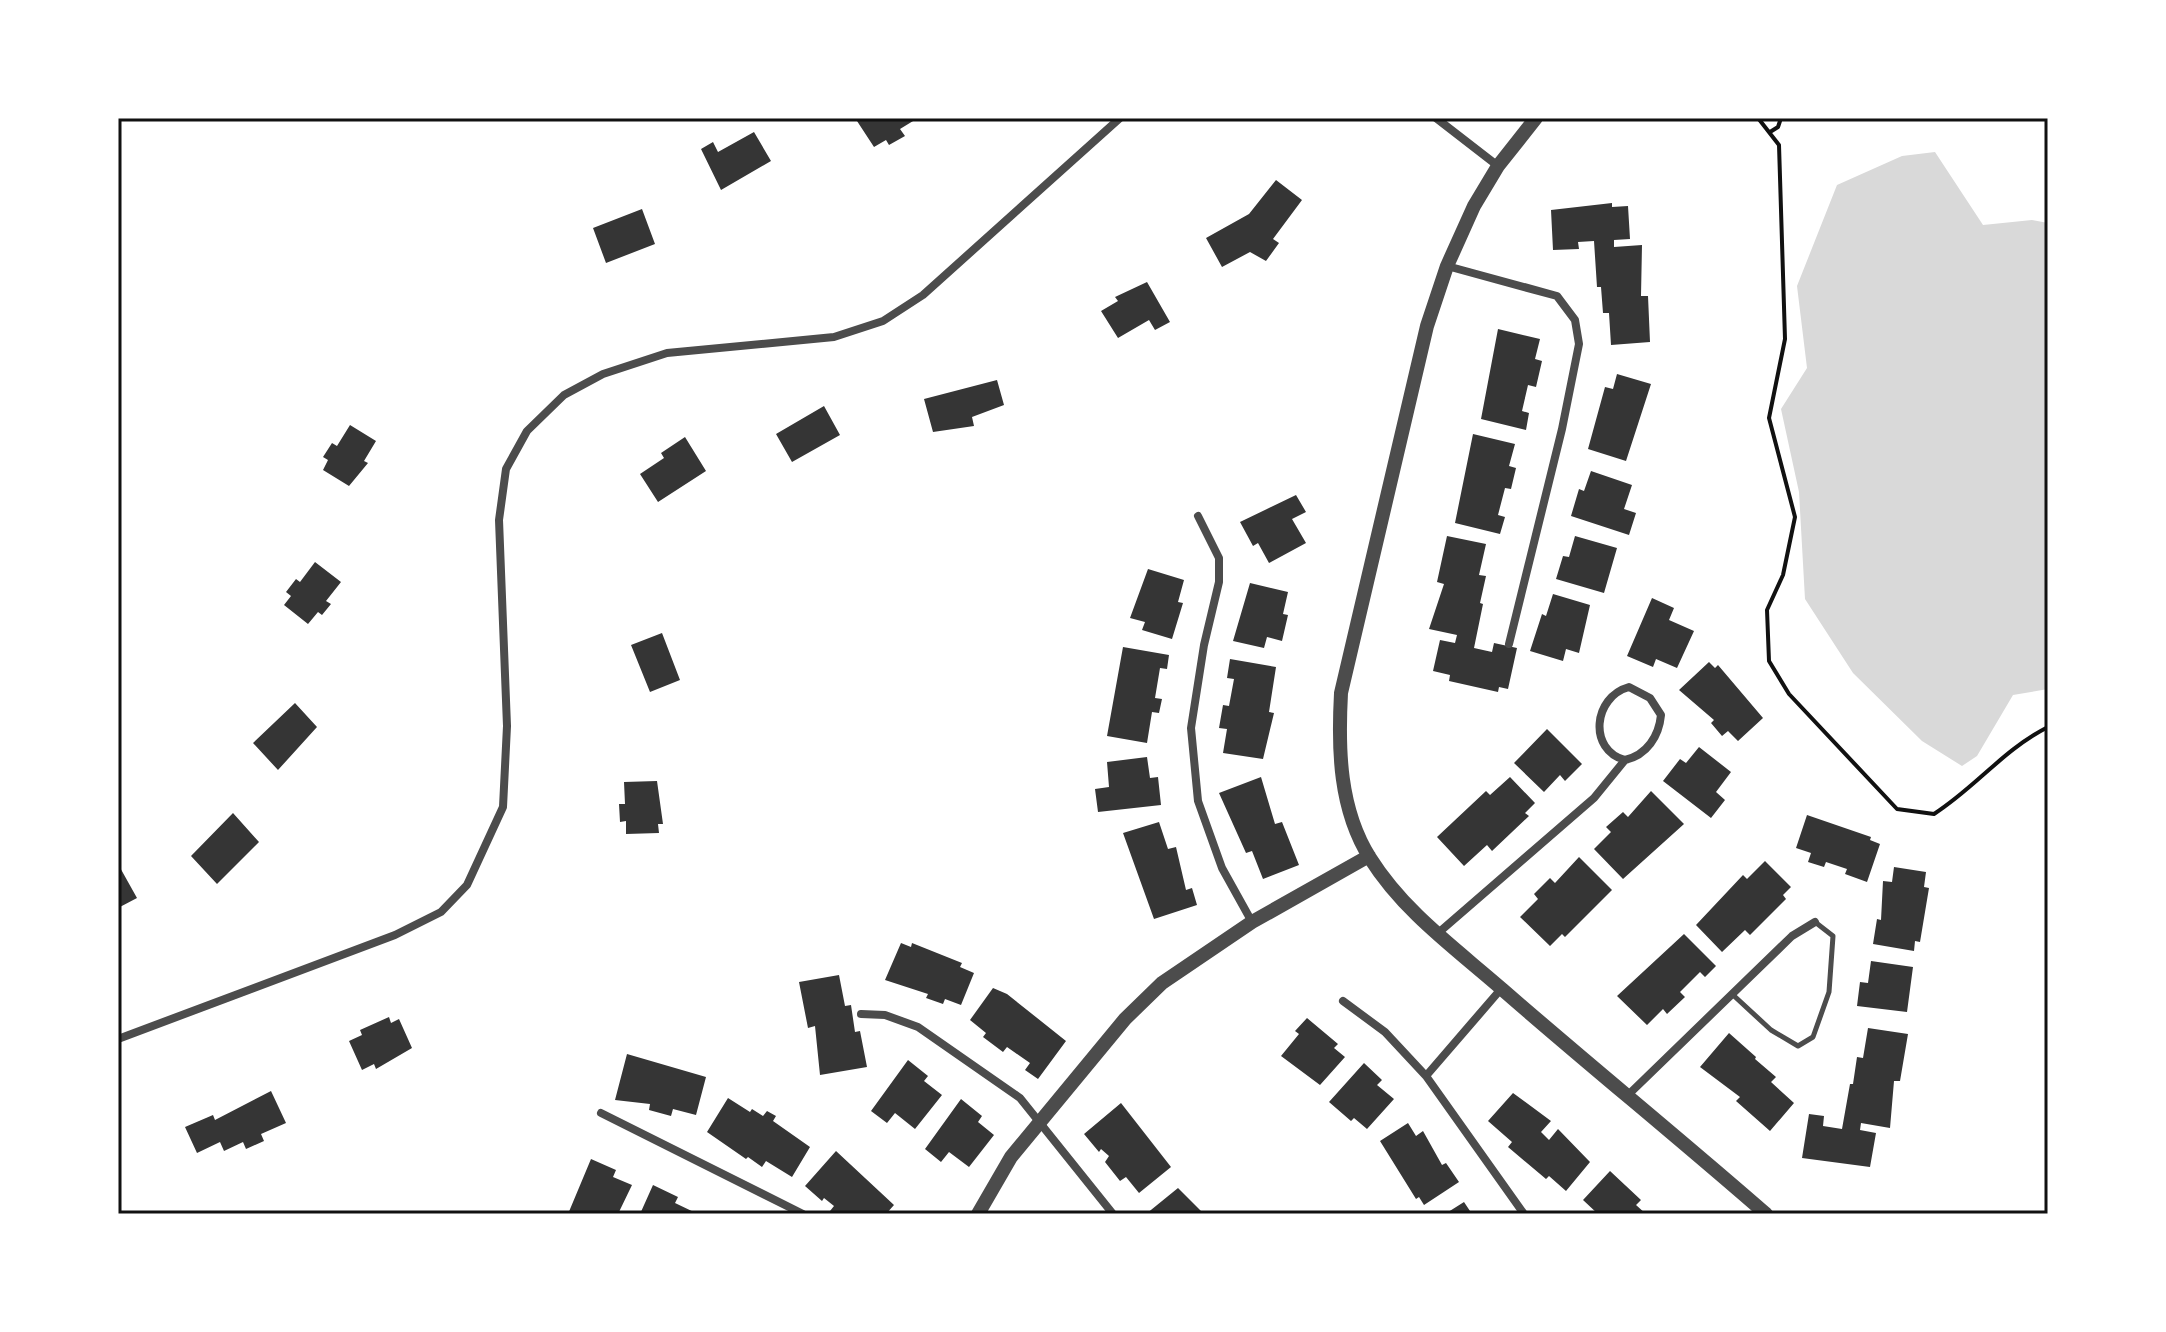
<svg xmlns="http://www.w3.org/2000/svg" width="2166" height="1332" viewBox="0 0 2166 1332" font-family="'Source Sans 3',sans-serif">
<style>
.water{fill:#d9d9d9}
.building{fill:#353535}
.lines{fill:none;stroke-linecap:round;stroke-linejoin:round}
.path{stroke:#111;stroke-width:4}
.service{stroke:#4c4c4c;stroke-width:5}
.minor{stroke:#4c4c4c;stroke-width:8}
.tertiary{stroke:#4c4c4c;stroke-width:14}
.neatline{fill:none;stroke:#111;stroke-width:3}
</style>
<rect width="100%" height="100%" fill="#fff"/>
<path class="water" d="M1935,152l48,73 49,-5 16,3v466l-35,6 -36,61 -15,10 -40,-25 -69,-68 -48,-74 -6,-107 -18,-83 26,-41 -10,-82 40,-101 65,-29z"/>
<path class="building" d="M862,118h56l-18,11 5,7 -16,9 -3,-5 -12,7 -17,-26z
M754,132l17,29 -50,29 -20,-41 12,-7 5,10z
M1276,180l26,20 -29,39 6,4 -13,18 -16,-9 -28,15 -16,-29 43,-24z
M1612,203v4l16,-1 2,33 -16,1v7l28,-2 -1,51h7l2,46 -39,3 -2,-32h-6l-2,-26h-4l-3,-46 -16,1 1,7 -26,1 -2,-40z
M642,209l13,35 -49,19 -13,-35z
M1147,282l23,40 -15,8 -6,-10 -31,18 -17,-27 17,-10 -3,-4z
M1498,329l42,10 -5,20 7,2 -6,26 -8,-2 -6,26 7,2 -3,17 -45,-11z
M1617,374l34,10 -25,77 -38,-12 17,-62 8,2z
M997,380l7,25 -32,12 2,9 -41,6 -9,-33z
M824,406l16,29 -48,27 -16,-28z
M350,425l26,16 -12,20 4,2 -19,23 -26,-16 5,-10 -5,-3 9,-14 5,3z
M1473,434l42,10 -6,22 7,2 -5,21 -6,-1 -7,27 7,2 -5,17 -45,-11z
M685,437l21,34 -48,31 -18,-28 24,-16 -3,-5z
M1591,471l41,14 -8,24 12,4 -7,22 -58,-19 8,-27 5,2z
M1296,495l10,17 -14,7 14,24 -37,20 -11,-20 -5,3 -13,-24z
M1447,536l39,8 -7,31 7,1 -6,27 3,1 -9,44 18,4 2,-9 23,5 -9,41 -9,-2 -1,5 -49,-11 1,-6 -17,-4 7,-31 15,3 2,-8 -28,-6 15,-45 -7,-2z
M1575,536l42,12 -13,45 -48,-14 7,-23 6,1z
M315,562l26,20 -15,19 5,3 -9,11 -4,-3 -10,12 -24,-19 7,-9 -5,-4 10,-13 4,3z
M1148,569l36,11 -6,22 5,1 -11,36 -30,-9 3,-8 -15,-4z
M1250,583l38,9 -5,22 5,1 -6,26 -15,-4 -3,11 -31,-7z
M1553,594l37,11 -11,48 -13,-4 -3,12 -33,-10 12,-37 4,2z
M1652,598l22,10 -5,12 25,11 -17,37 -21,-9 -3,8 -26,-11z
M662,633l18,47 -30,12 -19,-47z
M1123,647l46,8 -2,14 -7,-1 -5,30 7,1 -3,14 -7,-1 -5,31 -40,-7z
M1230,659l46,8 -7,45 5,1 -11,46 -40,-6 4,-24 -8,-1 4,-23 6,1 5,-27 -7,-1z
M1709,662l6,6 3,-3 45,53 -25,23 -10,-10 -6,5 -11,-13 3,-3 -35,-30z
M295,703l22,24 -39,43 -25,-27z
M1547,729l35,35 -17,17 -5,-6 -16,17 -30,-29z
M1699,747l32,25 -15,20 9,8 -14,18 -48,-37 17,-22 6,4z
M1147,757l3,21 8,-1 3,28 -63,7 -3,-23 14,-2 -2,-25z
M1261,777l14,47 7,-2 17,43 -36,14 -11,-28 -6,2 -27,-60z
M1510,777l25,26 -10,10 4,3 -37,35 -5,-6 -23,21 -27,-29 49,-46 4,4z
M657,781l6,43h-5l1,9 -33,1v-13l-6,1 -1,-18h6l-1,-22z
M1651,791l33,33 -61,55 -29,-30 17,-17 -5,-5 17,-15 5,5z
M233,813l26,29 -42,42 -26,-28z
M1807,815l64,22 -1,3 10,4 -13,38 -22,-8 2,-5 -21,-7 -2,5 -16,-5 3,-9 -15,-5z
M1159,822l9,27 8,-2 10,43 6,-2 5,17 -43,14 -31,-86z
M1579,857l33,33 -47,47 -3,-3 -12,12 -30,-29 18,-18 -4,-5 16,-16 5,5z
M1765,861l26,26 -8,8 3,4 -36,36 -5,-5 -23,22 -26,-27 47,-50 4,4z
M118,864l19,34 -19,10z
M1894,867l32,5 -2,15 5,1 -9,54 -5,-1 -1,10 -41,-7 4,-25 4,1 2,-39 9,1z
M1684,934l32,32 -11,11 -5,-5 -20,20 5,5 -18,17 -4,-5 -16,16 -30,-29z
M901,943l10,4 1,-4 50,20 -2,4 14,6 -13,32 -16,-6 -2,5 -17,-6 2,-4 -43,-14z
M1871,961l42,6 -6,45 -50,-6 3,-24 8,1z
M839,975l6,31 6,-1 4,27 5,-1 7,36 -47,8 -5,-49 -7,2 -9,-46z
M993,988l14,6 59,47 -28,38 -13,-9 5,-7 -23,-16 -4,5 -20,-15 3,-4 -16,-13z
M389,1017l2,6 8,-4 13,29 -36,21 -2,-5 -12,6 -13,-29 13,-6 -2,-5z
M1307,1018l31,26 -4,4 11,9 -25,28 -39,-29 18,-22 -4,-3z
M1868,1028l40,6 -8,47h-6l-4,47 -29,-5 -1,7 16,3 -6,34 -68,-9 7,-44 15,2 -1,10 19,3 8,-45h3l4,-27 6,1z
M1729,1033l27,24 -1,2 21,18 -5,5 23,21 -24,28 -34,-30 4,-4 -40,-30z
M627,1054l79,23 -10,38 -23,-6 -2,7 -22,-6 1,-6 -35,-4z
M908,1060l20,16 -4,5 18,14 -27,34 -20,-16 -8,10 -16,-12z
M1364,1063l18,17 -5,5 17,14 -27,30 -13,-11 -3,3 -22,-19z
M271,1091l15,32 -25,11 3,7 -18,8 -3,-7 -19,9 -4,-9 -23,11 -12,-26 28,-12 2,5z
M1513,1093l38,28 -10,11 8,8 9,-11 32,33 -24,29 -17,-15 -3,3 -38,-32 4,-5 -24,-21z
M728,1098l22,14 2,-3 11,7 4,-5 9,5 -3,5 37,26 -18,30 -26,-16 -4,6 -14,-10 -2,2 -39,-27z
M961,1099l21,17 -4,6 16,13 -25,32 -20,-15 -8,10 -16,-13z
M1121,1103l50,64 -32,26 -13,-16 -6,4 -15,-19 4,-6 -8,-7 -2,3 -15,-18z
M1408,1123l8,13 7,-5 19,34 4,-2 13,19 -35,23 -5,-8 -3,2 -36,-58z
M836,1151l58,54 -8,9h-53l-3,-3 4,-5 -10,-8 -2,3 -17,-15z
M591,1159l25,11 -3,7 19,8 -14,29h-50z
M1610,1171l31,29 -5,5 10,9h-48l-15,-14z
M653,1185l25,12 -3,6 23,11h-58z
M1178,1188l26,26h-58z
M1464,1202l8,12h-27z"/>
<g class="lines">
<path class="path" d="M1758,118l21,27 6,194 -16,79 26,99 -12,58 -16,35 2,51 20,33 108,115 37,5c42,-27 69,-64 114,-87
M1770,132l8,-5 3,-9"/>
<path class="service" d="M1732,994l39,36 27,16 15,-9 16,-45 4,-56 -18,-14"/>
<path class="minor" d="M1436,118l62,48
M1447,266l110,30 18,24 4,24 -17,85 -53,215
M1198,516l21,42v24l-15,63 -13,83 7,73 24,67 30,54
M1437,934l157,-136 31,-38c22,-5 34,-24 36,-45l-11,-17 -21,-11c-36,10 -41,63 -4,73
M1501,989l-75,87 98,138
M1343,1001l42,31 41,44
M861,1014l24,1 33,12 102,71 93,116
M118,1039l277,-104 46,-23 26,-27 36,-78 4,-81 -8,-206 7,-51 21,-38 37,-36 39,-21 64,-21 167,-16 49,-16 40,-26 197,-177
M1627,1096l165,-160 23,-14
M601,1113l202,101"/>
<path class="tertiary" d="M1536,118l-38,48 -24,40 -27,60 -20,60 -86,367c-3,56 -2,116 29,165 34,54 85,90 133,132 86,75 176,148 263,224
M978,1214l33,-57 114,-138 37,-36 90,-61 117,-66"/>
</g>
<rect width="2166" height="1332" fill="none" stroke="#ffffff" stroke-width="240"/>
<rect x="120" y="120" width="1926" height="1092" class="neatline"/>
</svg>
